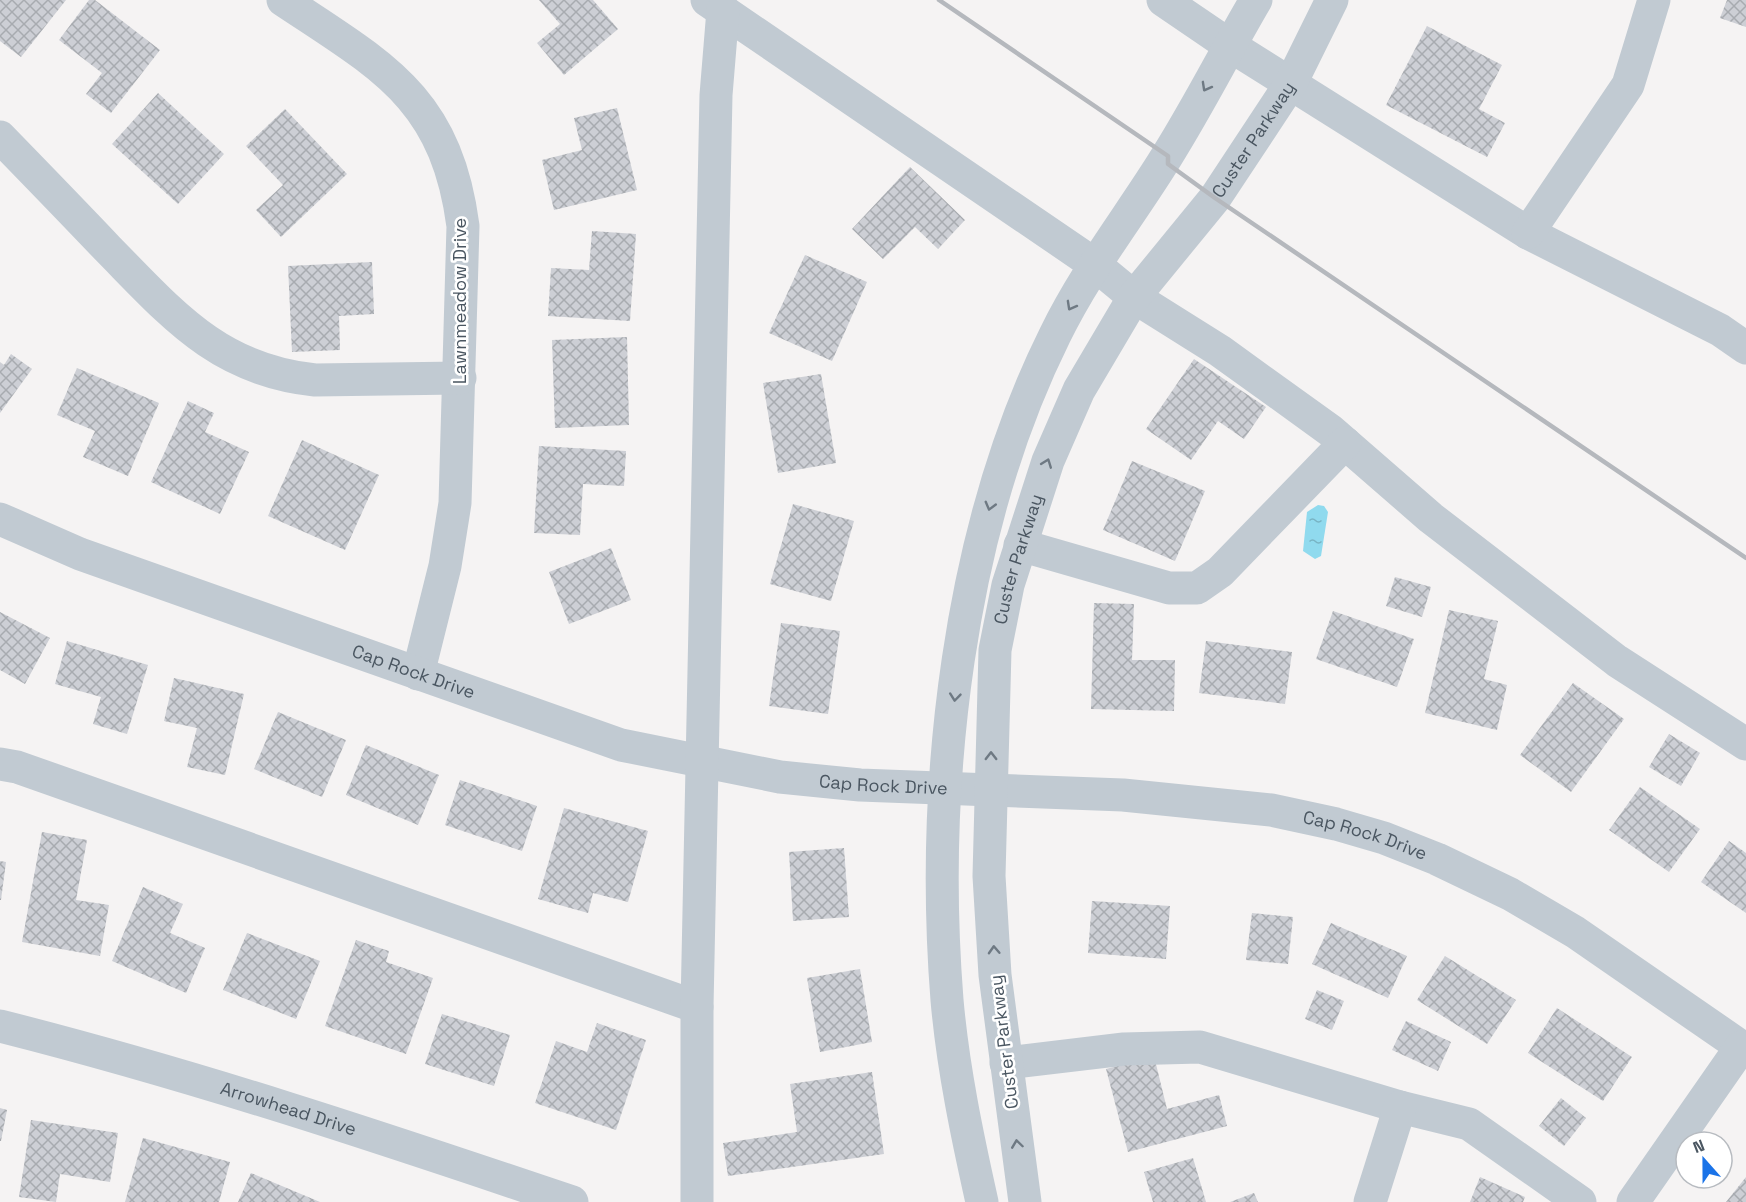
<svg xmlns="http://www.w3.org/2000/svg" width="1746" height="1202" viewBox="0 0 1746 1202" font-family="'Space Grotesk',sans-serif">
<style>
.water{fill:url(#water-ripples)}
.building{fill:url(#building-cross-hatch)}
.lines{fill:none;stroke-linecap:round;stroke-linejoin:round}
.minor{stroke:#c1cad2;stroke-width:33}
.rail{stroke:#b5b8bd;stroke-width:4.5}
.oneway{stroke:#6e7983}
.labels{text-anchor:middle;stroke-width:5;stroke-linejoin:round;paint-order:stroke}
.street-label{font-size:18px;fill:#4a5661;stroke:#fff}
</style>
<defs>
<pattern id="water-ripples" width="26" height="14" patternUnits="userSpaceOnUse" patternTransform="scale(1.5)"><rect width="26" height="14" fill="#90daee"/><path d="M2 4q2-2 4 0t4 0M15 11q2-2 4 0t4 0" fill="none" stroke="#78b4c4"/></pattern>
<pattern id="building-cross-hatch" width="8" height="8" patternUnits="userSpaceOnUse" patternTransform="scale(1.5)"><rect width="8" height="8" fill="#cdcfd5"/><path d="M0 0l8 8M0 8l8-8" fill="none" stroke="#a8abb0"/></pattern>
</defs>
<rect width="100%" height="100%" fill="#f5f3f3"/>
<path class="water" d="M1318,505l6,1 4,6 -7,44 -6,3 -12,-8 4,-39z"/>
<path class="building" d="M0,0h66l-45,57 -21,-16z
M89,0h6l65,50 -49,63 -25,-19 16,-21 -43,-33z
M539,0h54l25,29 -54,46 -27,-32 23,-19z
M1727,0h19v27l-26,-9z
M1427,26l75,39 -23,44 26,14 -18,34 -101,-52z
M158,93l66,61 -46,50 -66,-60z
M617,108l20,82 -83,20 -12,-50 40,-10 -8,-32z
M285,109l62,65 -66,63 -25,-27 27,-25 -37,-39z
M910,167l55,53 -27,29 -23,-22 -32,32 -31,-30z
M592,231l44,3 -6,87 -82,-5 3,-48 38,2z
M805,255l62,27 -35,79 -63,-28z
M372,262l2,52 -35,2 1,34 -48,2 -4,-86z
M627,337l2,88 -74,3 -3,-88z
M11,354l21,15 -32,44v-51l4,3z
M1194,359l72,48 -22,32 -26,-18 -27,39 -45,-31z
M77,368l82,35 -31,73 -45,-19 12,-26 -38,-16z
M821,374l15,89 -58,10 -15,-90z
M188,401l26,12 -9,19 44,20 -29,62 -69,-32z
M302,440l77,35 -34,75 -77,-34z
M539,446l87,5 -2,35 -41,-2 -3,51 -46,-2z
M1132,461l73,30 -30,70 -72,-31z
M793,504l61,17 -23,80 -61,-17z
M611,548l20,52 -62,24 -20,-52z
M1395,577l36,10 -9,30 -36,-11z
M1094,603l40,1 -2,56h43l-1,51 -83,-2z
M1449,610l49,11 -14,58 23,6 -10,45 -72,-17z
M1333,611l81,28 -17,48 -81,-28z
M0,612l50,26 -25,46 -25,-14z
M781,623l59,8 -12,83 -59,-8z
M67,641l81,24 -21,69 -34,-10 8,-27 -46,-13z
M1206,641l86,11 -7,52 -86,-11z
M174,678l70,16 -19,81 -38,-8 10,-39 -33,-7z
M1573,683l51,36 -53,73 -51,-37z
M278,712l68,28 -24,57 -68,-28z
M1669,734l31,19 -19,33 -32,-19z
M366,745l73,30 -21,50 -72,-30z
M460,780l77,26 -15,45 -77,-26z
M1640,787l60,42 -31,43 -60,-42z
M564,808l84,23 -20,71 -35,-9 -5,20 -50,-14z
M42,832l45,8 -11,60 33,5 -9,51 -78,-14z
M1729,841l17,12v60l-45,-31z
M844,848l5,69 -56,4 -4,-69z
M0,861l6,1 -5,38h-1z
M143,887l40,17 -13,29 35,15 -19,45 -74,-32z
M1092,901l78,5 -4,53 -78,-6z
M1252,913l41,4 -5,47 -42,-4z
M1331,923l76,33 -19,42 -76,-34z
M247,933l73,28 -24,58 -73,-29z
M356,940l33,11 -3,11 47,16 -27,76 -81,-28z
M1445,956l71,44 -29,44 -70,-44z
M860,969l12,73 -52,10 -13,-74z
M1317,990l27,11 -12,29 -27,-11z
M1557,1008l75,49 -29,44 -75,-48z
M442,1014l68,21 -16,51 -69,-22z
M1406,1021l45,21 -13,29 -46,-21z
M597,1023l49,17 -30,90 -81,-27 21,-62 31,11z
M1154,1056l13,53 52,-14 8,31 -99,26 -22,-83z
M872,1072l12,82 -156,22 -5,-33 74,-11 -7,-48z
M1561,1098l25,20 -22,28 -25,-20z
M0,1108l7,2 -6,31h-1z
M31,1120l87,13 -8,49 -50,-8 -4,28 -37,-5z
M143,1138l87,24 -11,40h-94z
M1193,1158l13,44h-53l-9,-30z
M251,1173l69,29h-82z
M1480,1177l45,20 -2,5h-53z
M1746,1177v25h-20z
M1254,1193l4,9h-28z"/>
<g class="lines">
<g class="minor">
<path d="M283,0c99,66 163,97 180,226l-8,277 -10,63 -27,108"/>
<path d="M707,0l387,264 40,33 86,54 111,80 100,87 186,143 129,83"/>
<path d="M1163,0l66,45 299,188 192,97 26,18"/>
<path d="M0,137c36,37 72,74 108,112 64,65 110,121 207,131l145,-2"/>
<path d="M1528,233l100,-148 26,-85"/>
<path id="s1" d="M0,519l80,35 541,191 159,32 80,8 263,10 148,15 65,14 48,14 53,21 73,35 65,38 171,118"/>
<path d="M1020,545l149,43h28l23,-16 125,-129"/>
<path d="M0,764l17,3 680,240"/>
<path id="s2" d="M0,1026c194,49 383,112 572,176"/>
<path d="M1006,1063l118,-14 76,-2 200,60 69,17 111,78"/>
<path d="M697,1202v-195l19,-912 7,-85"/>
<path d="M982,1202c-15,-67 -29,-134 -35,-202 -17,-216 11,-470 108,-665 31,-64 75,-119 112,-179 32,-51 59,-105 89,-156"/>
<path id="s3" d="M1025,1202l-30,-227 -6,-99 6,-226 13,-65 40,-124 31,-71 55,-93 81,-99 76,-115 41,-83"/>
<path d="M1370,1202l30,-95"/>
<path d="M1633,1202l108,-155"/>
</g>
<path class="rail" d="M939,0l229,156v8l47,34 531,360"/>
</g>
<defs><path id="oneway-chevron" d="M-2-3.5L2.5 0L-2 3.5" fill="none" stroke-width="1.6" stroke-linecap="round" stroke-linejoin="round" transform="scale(1.5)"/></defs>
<g class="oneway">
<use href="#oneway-chevron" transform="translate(1206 87) rotate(119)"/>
<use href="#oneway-chevron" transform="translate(1071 306) rotate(119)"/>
<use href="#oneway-chevron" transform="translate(1047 463) rotate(-69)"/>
<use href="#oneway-chevron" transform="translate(990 506) rotate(105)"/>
<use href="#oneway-chevron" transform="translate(955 697) rotate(96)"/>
<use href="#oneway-chevron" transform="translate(991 756) rotate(-90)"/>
<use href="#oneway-chevron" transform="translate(994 950) rotate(-93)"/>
<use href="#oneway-chevron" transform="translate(1017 1144) rotate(-98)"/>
</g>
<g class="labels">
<g class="street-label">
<text dy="6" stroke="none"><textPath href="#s3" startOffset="1134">Custer Parkway</textPath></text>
<text transform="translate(460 301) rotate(-90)" y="6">Lawnmeadow Drive</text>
<text dy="6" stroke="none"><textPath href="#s3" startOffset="648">Custer Parkway</textPath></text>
<text dy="6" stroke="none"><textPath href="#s1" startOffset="441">Cap Rock Drive</textPath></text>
<text dy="6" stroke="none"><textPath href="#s1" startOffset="927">Cap Rock Drive</textPath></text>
<text dy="6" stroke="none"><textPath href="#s1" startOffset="1413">Cap Rock Drive</textPath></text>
<text transform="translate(1004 1042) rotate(-97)" y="6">Custer Parkway</text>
<text dy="6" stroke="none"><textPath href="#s2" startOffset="300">Arrowhead Drive</textPath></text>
</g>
</g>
<g transform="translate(1704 1160) rotate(339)"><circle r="28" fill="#ffffff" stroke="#b7bbc0" stroke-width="1.5"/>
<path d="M0-4.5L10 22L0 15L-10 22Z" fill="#1a73e8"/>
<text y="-9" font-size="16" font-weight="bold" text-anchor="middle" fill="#4a5661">N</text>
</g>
</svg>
